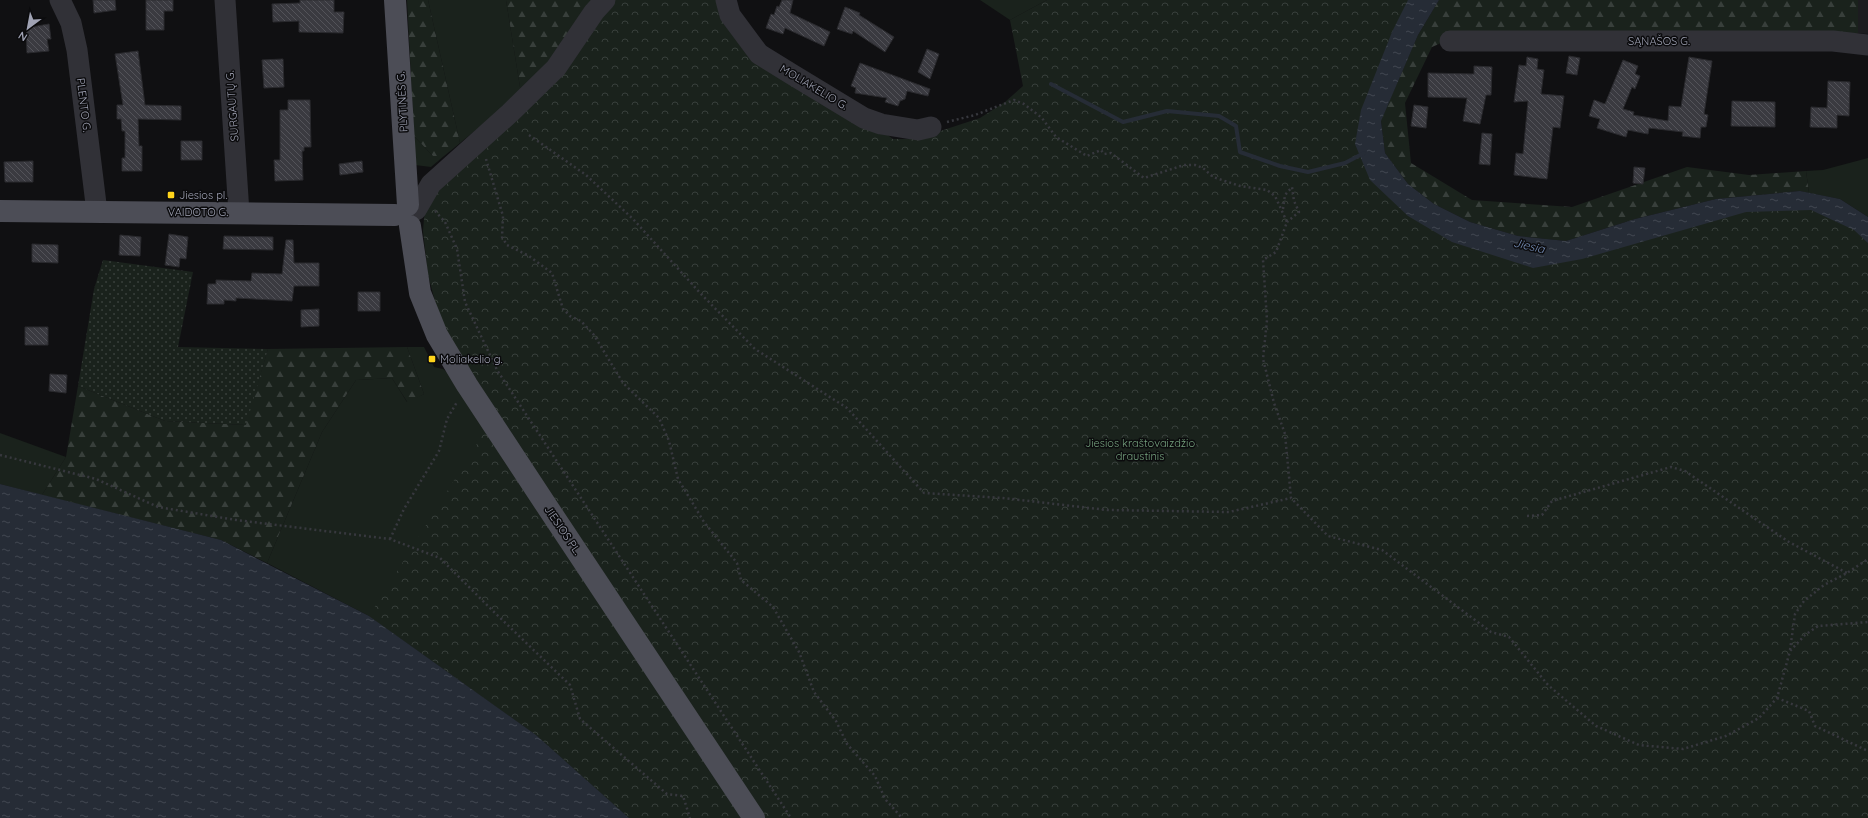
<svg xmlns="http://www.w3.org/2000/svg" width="1868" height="818" viewBox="0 0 1868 818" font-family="Quicksand,sans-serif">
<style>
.built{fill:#1c1c1f}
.grass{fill:#1a221c}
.forest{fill:url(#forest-firs)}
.park{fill:url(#park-crowns)}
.garden{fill:url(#garden-dots)}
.water{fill:url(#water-ripples)}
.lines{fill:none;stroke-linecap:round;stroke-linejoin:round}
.stream{stroke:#262c36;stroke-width:4}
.building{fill:url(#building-back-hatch);stroke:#2a2a2e}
.path{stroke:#37383e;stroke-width:2.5;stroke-dasharray:2 3;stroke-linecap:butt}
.minor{stroke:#313137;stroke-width:21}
.major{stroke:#4c4d56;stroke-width:22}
.poi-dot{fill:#ffd41b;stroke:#0b0b0d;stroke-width:1.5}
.labels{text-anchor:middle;stroke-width:3;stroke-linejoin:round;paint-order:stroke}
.street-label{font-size:11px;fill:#a0a3b4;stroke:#0b0b0d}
.poi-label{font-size:11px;fill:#a0a3b4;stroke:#0b0b0d;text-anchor:start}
.park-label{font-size:11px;fill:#75a17e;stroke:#0b0b0d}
.water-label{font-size:12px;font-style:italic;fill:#738bb3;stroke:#0b0b0d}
</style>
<defs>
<pattern id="forest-firs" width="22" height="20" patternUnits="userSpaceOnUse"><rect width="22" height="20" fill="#1a221c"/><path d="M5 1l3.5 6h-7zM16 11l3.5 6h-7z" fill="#383f3b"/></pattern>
<pattern id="park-crowns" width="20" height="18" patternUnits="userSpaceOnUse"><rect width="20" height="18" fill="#1a221c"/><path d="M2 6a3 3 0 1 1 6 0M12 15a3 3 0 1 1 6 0" fill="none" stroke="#383f3b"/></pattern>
<pattern id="garden-dots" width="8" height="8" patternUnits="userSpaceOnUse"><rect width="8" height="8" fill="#1a221c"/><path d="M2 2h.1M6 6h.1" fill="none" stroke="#383f3b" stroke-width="1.8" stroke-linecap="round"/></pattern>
<pattern id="water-ripples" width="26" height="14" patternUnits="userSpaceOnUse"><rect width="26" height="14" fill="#262c36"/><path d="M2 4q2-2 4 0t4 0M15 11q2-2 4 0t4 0" fill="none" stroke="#424751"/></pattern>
<pattern id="building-back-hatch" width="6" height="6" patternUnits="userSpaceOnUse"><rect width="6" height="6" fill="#3a3a40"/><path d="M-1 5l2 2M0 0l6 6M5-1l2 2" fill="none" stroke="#535359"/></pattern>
</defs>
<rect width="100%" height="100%" fill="#101012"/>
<path class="built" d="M1858,0h10v34l-10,-1z"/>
<path class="grass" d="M428,0h78l15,93 -61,50z
M980,0h67l-37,20z
M414,136l19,20h11l-13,11 -16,-2z
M1868,158v59l-28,-18 -31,-6 -3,-22 17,-1z
M407,347h17l10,20 9,2 6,5 48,76 140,355 -8,13 -93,-83 -167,-119 -102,-53 55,-131 34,-52 36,-2 15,24 17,-8z
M0,433l66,24 -24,38 -42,-11z"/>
<path class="forest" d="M407,0h21l32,143 -16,13h-11l-19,-20z
M506,0h89l-46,64 -28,29z
M1439,0h419v33h-394l-32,14 -27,56 6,60 61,37 100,7 115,-40 62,8 57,-4 3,22 -9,-2 -84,8 -81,20 -69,22 -48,-5 -48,-14 -36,-18 -26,-20 -23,-31 -4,-33 37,-85z
M407,347l17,47 -16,9 -16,-25 -36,2 -34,52 -55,131 -46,-23 -179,-45 24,-38 12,-71 87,35 80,4 23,-76z"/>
<path class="park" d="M606,0h114l6,17 167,122h23l64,-21 25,-16 18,-16 -13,-66 37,-20h378l-57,129 5,20 68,71 110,30 246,-51 71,31v588h-1239l-93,-83 -167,-119 116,-185 -43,-104 -14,-52 -5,-44 2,-25 85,-93z"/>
<path class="garden" d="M103,260l90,12 -15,75 90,2 -22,76 -81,-4 -87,-35 16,-97z"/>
<path class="water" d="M1408,0h31l-21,35 -37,86 4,32 23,31 26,20 36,18 48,14 48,5 69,-22 81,-20 84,-8 40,8 28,18v26l-14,-13 -43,-20 -65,2 -164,47 -49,9 -81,-26 -44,-26 -38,-36 -15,-36 6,-34 31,-78z
M0,484l221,56 148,76 167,119 93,83h-629z"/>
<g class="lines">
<path class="stream" d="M1051,84l72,38 44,-11 52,5 17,10 4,26 40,14 28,6 37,-9 19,-10"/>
</g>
<path class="building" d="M93,0h22l1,10 -22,3z
M146,0h27v11h-9v19h-18z
M300,0h34v12h10l-1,21 -44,-1v-11l-26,1 -1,-18 28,-1z
M782,0h11l-3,13 40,19 -6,14 -39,-18 -2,6 -17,-6 5,-14 3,1 3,-9 2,1z
M845,7l15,6 -1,2 35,22 -9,15 -32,-21 -1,3 -15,-5z
M49,24l2,15h-4l2,12 -22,2 -1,-25z
M927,49l12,5 -9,25 -12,-7z
M138,51l7,54 36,1v14l-43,-1 1,27h3v25h-20v-13h3v-27h-3l-1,-12h-4v-14h6l-8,-51z
M1569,56l11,2 -3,17 -11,-2z
M1527,57l11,2 -1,10 7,1 -3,24 23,2 -4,32 -7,-1 -6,52 -33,-4 2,-22 7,1 5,-53 -14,1 5,-37 7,1z
M1689,57l23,4 -8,53 4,1 -2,12h-5l-1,11 -18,-2 1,-4 -34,-4 -1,6 -20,-4 -2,7 -29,-9 3,-9 -11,-3 5,-16 11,4 18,-44 15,6 -3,8 5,2 -5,13 -3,-2 -9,22 11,3 -1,3 35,6 1,-15 12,1z
M283,59l1,28 -20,1 -2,-28z
M860,63l70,26 -2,7 -21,-5 -2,8 -5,2 -2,5 -13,-4 2,-4 -32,-5 1,-5 -5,-2z
M1474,66l18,1 -1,28h-5l-6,29 -17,-3 4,-23 -39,-1v-24l46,1z
M1828,81l22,1 -1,34 -12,-1v13l-27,-1 1,-20 16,1z
M288,100h22l1,47h-7v4h-2l1,29 -28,1 -1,-21h6v-50h8z
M1732,101l43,1v25l-44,-1z
M1414,105l14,2 -2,21 -15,-2z
M1482,133l10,1 -2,31 -11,-1z
M181,141h21v19h-21z
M33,161v21h-28l-1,-20z
M362,161l1,11 -23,3 -1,-11z
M1634,167l11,1 -2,16 -10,-1z
M169,234l19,3 -2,22 -6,-1 -1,9 -14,-2z
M120,235l21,2 -1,19 -21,-1z
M224,236l49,1v13l-50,-1z
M286,240h7l1,23h25v23h-25l-2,15 -56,-3v3l-12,-1v4h-17l1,-20h8v-4l35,1 1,-8 30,1z
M32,244l26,1v18l-26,-1z
M358,292h22v19h-22z
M319,309v17l-18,1v-17z
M25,327h23v18h-23z
M50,374l17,1 -1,18 -17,-2z"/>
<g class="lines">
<path class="path" d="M947,122l28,-7 39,-15 10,4 18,14 14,19 31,19 14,-6 3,4 7,-1 33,25 40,-13h11l8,3 10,9 27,9 27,4 8,6 12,26 -11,30 -13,8 4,60 -4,39 11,44 11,31 6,64 37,38 54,14 109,82 18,5 39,48 48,41 43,19 44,4 43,-13 33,-18 18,-20 13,-47 15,-16 13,-9 50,-4
M529,135l57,40 47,44 68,75 54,55 92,59 77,85 79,5 104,12 122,2 62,-14
M486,159l17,57 -1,21 5,8 22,11 23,17 11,36 7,7 11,5 13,14 29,48 36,35 10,23 9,38 26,43 33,41 4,17 32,27 26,45 15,40 22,29 11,23 28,32 10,23 17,19
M1283,209l2,-14 7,-8 2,14 5,11 -12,10
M435,211l10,11 12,27 8,53 32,68 294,448
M0,455l96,24 62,28 78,13 154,19 50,19 53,53 77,74 10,34 87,75 16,2 7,22
M1527,516l15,-1 10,-14 119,-34 14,4 104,71 58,31
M390,539l14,-30 35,-58 8,-32 10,-17
M1790,650l5,-36 9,-13 20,-16 23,-12 21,-14
M1777,698l32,13 6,15 53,25"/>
<path class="minor" d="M60,0l11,23 6,27 20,162
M225,0l14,213
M726,0l4,15 29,39 34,21 71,43 17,6 37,6 13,-3
M1450,41h383l35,4
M416,210l15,-26 79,-71 46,-45 38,-56 11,-12"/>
<path class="major" d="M395,0l13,205
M0,211l395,4
M410,226l10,67 17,42 30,50 79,120 208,313"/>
</g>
<g class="poi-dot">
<rect x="167" y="191" width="8" height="8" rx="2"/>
<rect x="428" y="355" width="8" height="8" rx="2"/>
</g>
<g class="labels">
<g class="street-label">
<text x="1659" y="45">SĄNAŠOS G.</text>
<text transform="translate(814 87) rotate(31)" y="4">MOLIAKELIO G.</text>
<text transform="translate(402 102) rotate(-93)" y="4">PLYTINĖS G.</text>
<text transform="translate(84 105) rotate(83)" y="4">PLENTO G.</text>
<text transform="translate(232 106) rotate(-94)" y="4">SURGAUTŲ G.</text>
<text x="198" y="216">VAIDOTO G.</text>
<text transform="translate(563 530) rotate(56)" y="4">JIESIOS PL.</text>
</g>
<g class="poi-label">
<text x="179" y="199">Jiesios pl.</text>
<text x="440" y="363">Moliakelio g.</text>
</g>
<g class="park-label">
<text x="1140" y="447">Jiesios kraštovaizdžio<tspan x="1140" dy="13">draustinis</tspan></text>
</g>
<g class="water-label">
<text transform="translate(1529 246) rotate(12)" y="4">Jiesia</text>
</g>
</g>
<g transform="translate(28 28) rotate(212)" stroke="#0b0b0d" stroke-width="3" paint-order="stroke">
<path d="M0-3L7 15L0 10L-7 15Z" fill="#a0a3b4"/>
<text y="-6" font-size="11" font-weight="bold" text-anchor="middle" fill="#a0a3b4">N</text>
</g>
</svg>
